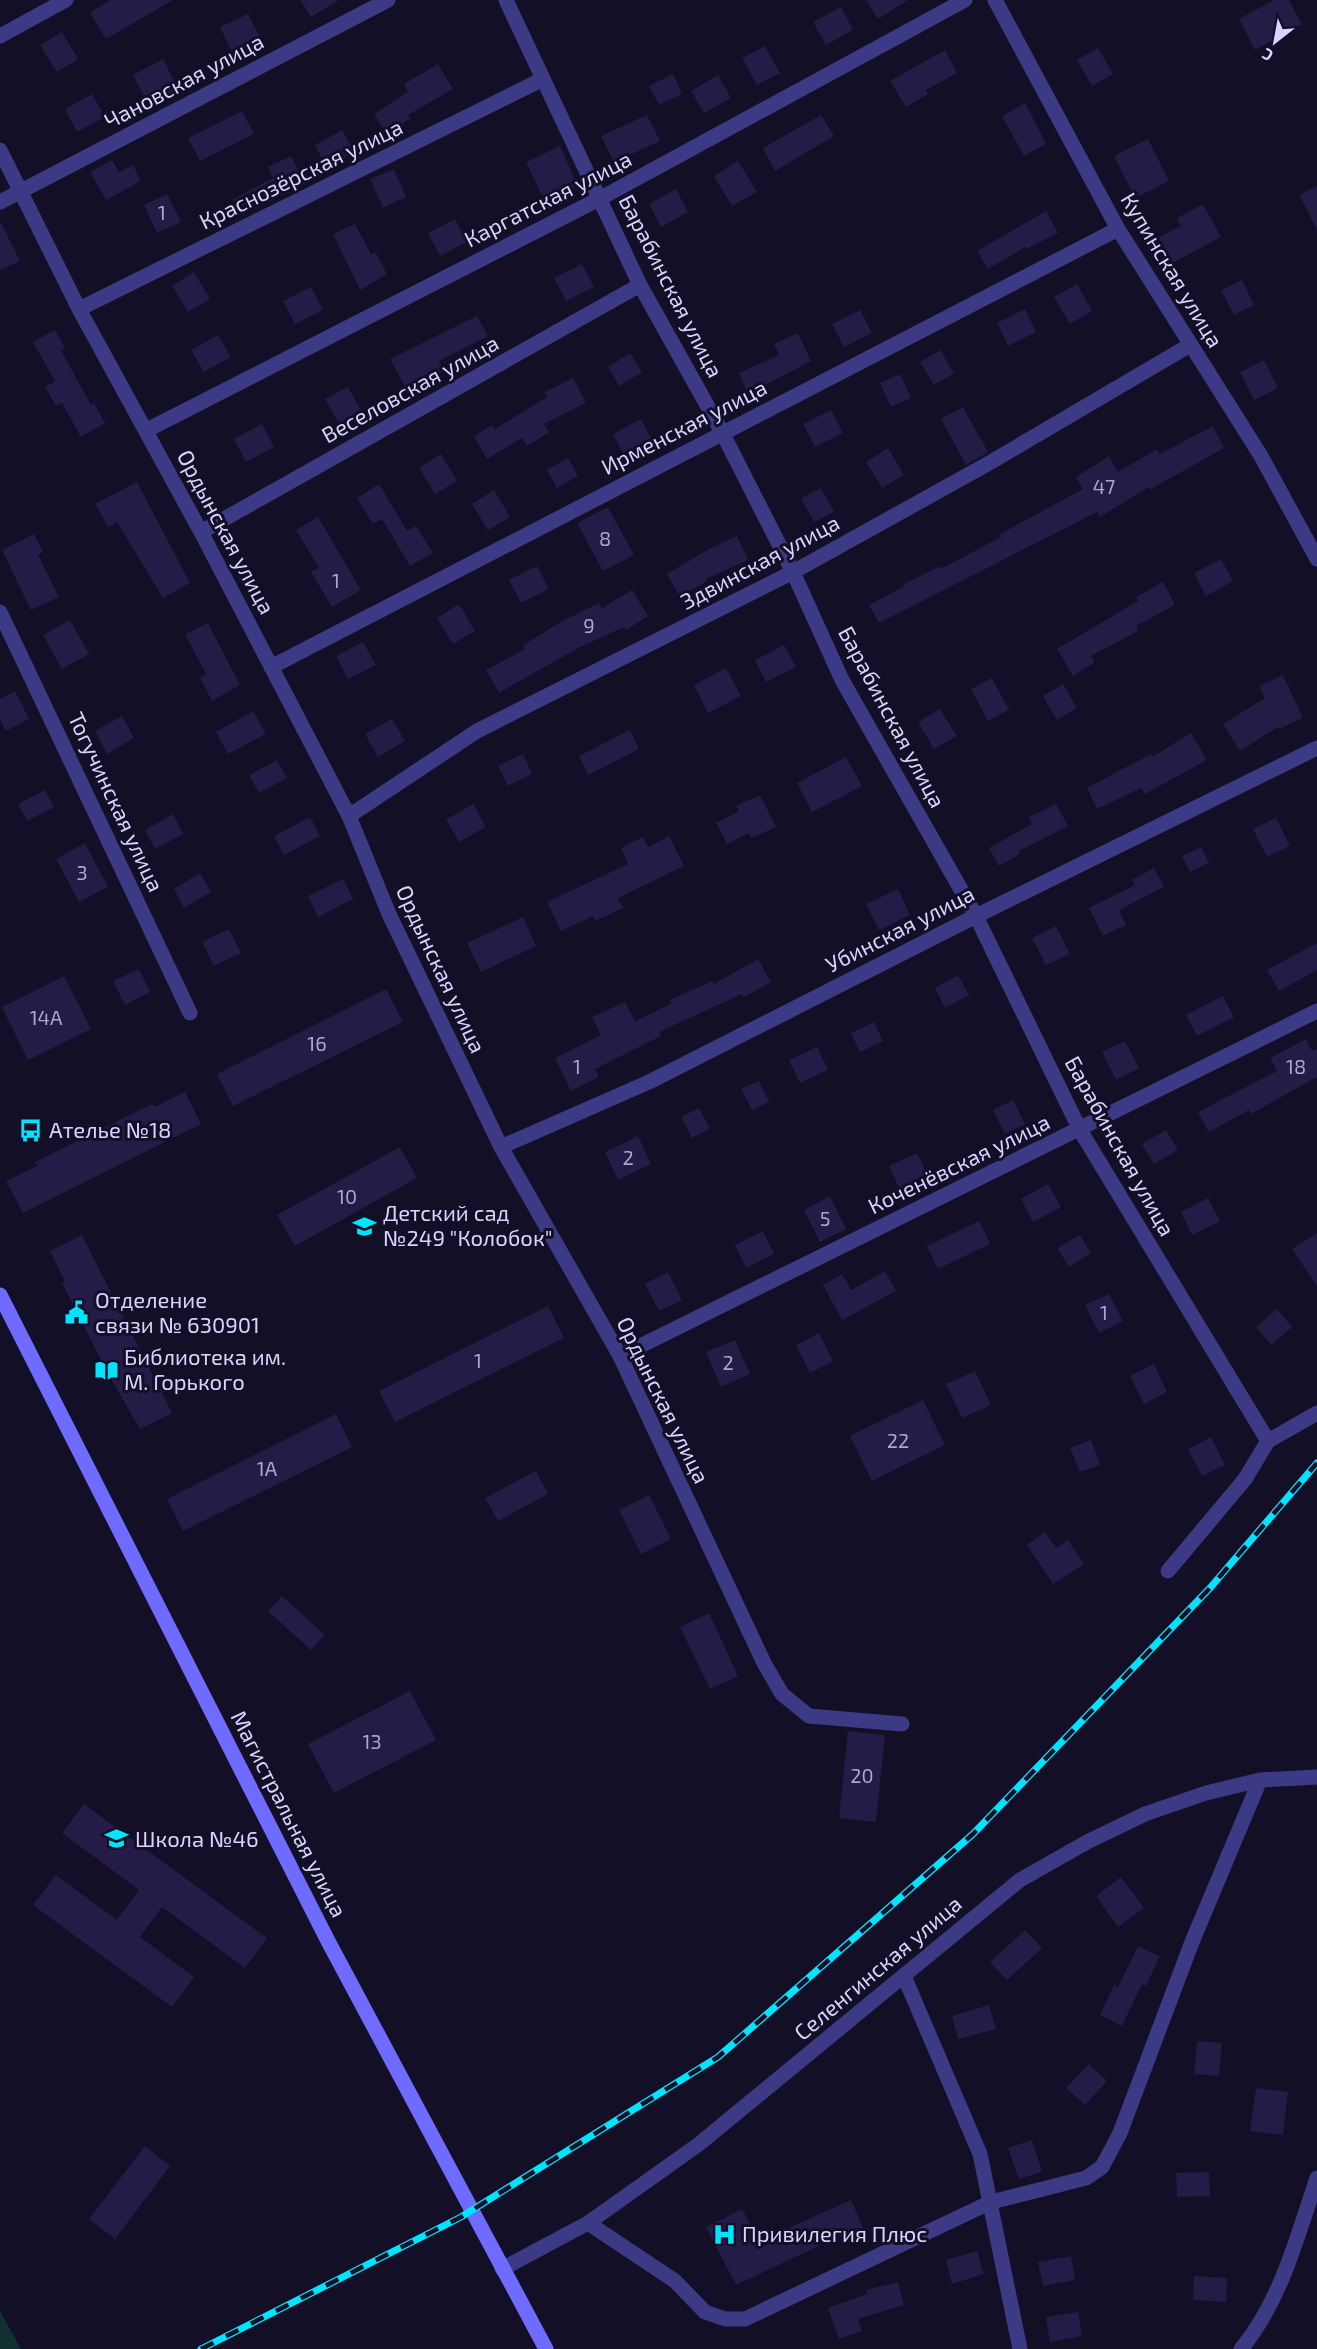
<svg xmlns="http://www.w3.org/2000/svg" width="1317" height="2349" viewBox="0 0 1317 2349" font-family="'Exo 2',sans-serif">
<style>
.green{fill:#12302f}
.building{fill:#241b47}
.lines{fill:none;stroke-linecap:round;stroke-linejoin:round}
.minor{stroke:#3d3a85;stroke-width:15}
.secondary{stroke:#6f6bff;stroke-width:15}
.rail-casing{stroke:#00e5ff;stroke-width:7}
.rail{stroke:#130f26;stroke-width:4.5;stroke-dasharray:14;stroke-linecap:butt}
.labels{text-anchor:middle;stroke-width:6;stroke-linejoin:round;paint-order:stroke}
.number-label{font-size:20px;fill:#aca6d1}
.street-label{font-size:22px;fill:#d9d4ff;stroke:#130f26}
.poi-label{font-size:22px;fill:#d9d4ff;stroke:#130f26;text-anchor:start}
</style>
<rect width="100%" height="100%" fill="#130f26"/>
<path class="green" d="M0,2311l21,38h-21z"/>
<path class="building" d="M110,0h63l-67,39 -16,-26z
M300,0h39l-28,17z
M866,0h42l-30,19z
M1274,0h15l13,25 -47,25 -16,-31z
M841,7l12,23 -27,15 -13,-23z
M248,14l12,23 -29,13 -11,-23z
M62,32l16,27 -21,13 -17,-27z
M765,46l15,27 -23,12 -15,-27z
M1098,48l15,26 -21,12 -15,-26z
M945,50l12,23 -31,17 2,4 -22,13 -16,-26z
M163,59l16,32 -30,15 -16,-31z
M438,64l15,25 -45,26 2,4 -24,14 -12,-19 34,-22 -4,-8z
M673,74l9,20 -23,11 -10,-19z
M718,75l13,23 -27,15 -13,-22z
M92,94l13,23 -28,15 -12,-23z
M1025,103l21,41 -22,12 -22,-40z
M242,111l12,23 -54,27 -12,-23z
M647,115l13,26 -46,21 -13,-26z
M821,115l13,21 -59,35 -12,-23z
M342,130l12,22 -27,16 -12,-23z
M1148,139l21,42 -34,17 -21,-42z
M560,146l18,40 -33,16 -19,-40z
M291,156l14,28 -64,31 -8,-16 40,-21 -5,-11z
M112,160l7,12 14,-7 8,16 -35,19 -16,-28z
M738,161l19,31 -25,14 -18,-30z
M394,169l12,28 -23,11 -13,-29z
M1317,186v43l-18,-34z
M676,189l12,23 -27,15 -12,-23z
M167,194l14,28 -24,11 -13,-28z
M1203,204l18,33 -54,29 -14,-26 28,-14 -4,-8z
M1046,211l12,22 -32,16 -1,-2 -37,22 -11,-18z
M455,219l12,23 -27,14 -12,-23z
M0,221l20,40 -20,9z
M355,224l16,30 4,-2 12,22 -27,16 -27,-56z
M582,264l12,23 -28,14 -12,-23z
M194,272l16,27 -22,13 -16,-26z
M1242,280l12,25 -20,10 -13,-25z
M1077,284l15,27 -22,13 -16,-27z
M311,287l12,23 -28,14 -12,-23z
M1025,309l11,23 -28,14 -11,-23z
M860,310l12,23 -28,14 -12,-23z
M477,316l11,20 -49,25 5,10 -37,19 -17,-31z
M55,330l10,18 -4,2 30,55 3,-2 11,20 -24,14 -19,-34 -6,3 -11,-19 10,-6 -22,-39z
M798,333l13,28 -63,33 -9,-21 40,-18 -5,-11z
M218,335l13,22 -27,15 -13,-22z
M940,350l14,23 -20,12 -14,-23z
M630,353l12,19 -23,14 -11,-19z
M1264,360l14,28 -24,12 -14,-28z
M900,374l11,24 -20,9 -11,-24z
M573,378l13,25 -42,21 5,8 -22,14 -5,-8 -35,21 -13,-23 18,-11 3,4 52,-32 -2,-5z
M348,387l15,27 -22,13 -16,-28z
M963,407l25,45 -22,13 -25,-46z
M831,410l12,23 -28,14 -12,-23z
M641,419l12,23 -28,15 -12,-23z
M262,424l12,23 -28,15 -12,-23z
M1213,426l11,22 -73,41 -2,-2 -49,30 -3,-5 -218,111 -10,-18 36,-19 -1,-2 36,-18 1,3 60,-32 -1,-3 83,-45 -7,-12 33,-21 9,16 39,-23 3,5z
M888,448l16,27 -22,13 -16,-26z
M441,454l16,27 -22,13 -16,-26z
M568,458l10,18 -21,12 -10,-18z
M137,482l53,101 -27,15 -46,-76 -9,5 -13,-23z
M379,484l28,47 9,-5 17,27 -23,13 -28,-47 -9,5 -16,-26z
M821,488l13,24 -20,10 -13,-24z
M494,490l16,27 -22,13 -16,-26z
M608,507l26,48 -31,16 -26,-48z
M318,517l43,73 -29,17 -21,-35 8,-4 -23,-38z
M34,534l9,18 -5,3 21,42 -28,13 -29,-60z
M737,536l11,24 -42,19 1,2 -27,16 -13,-23 42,-25z
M1221,559l12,22 -27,15 -12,-23z
M537,566l12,23 -28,14 -12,-23z
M1163,582l12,23 -39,21 2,5 -47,25 4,6 -22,14 -16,-27 81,-48 -2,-4z
M632,590l16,26 -22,14 -2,-3 -46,21 -79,45 -13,-23 39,-21 -2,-4 36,-22 40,-20 3,5z
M459,604l16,27 -22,13 -16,-26z
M70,620l19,34 -27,15 -19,-34z
M208,623l32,62 -28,16 -12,-23 6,-4 -21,-40z
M363,642l13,23 -28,14 -12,-23z
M784,645l12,22 -30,15 -11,-22z
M726,668l15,28 -33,17 -14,-28z
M1283,675l20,43 -24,11 -1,-2 -38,24 -17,-27 42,-26 -6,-12z
M992,678l17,32 -21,11 -17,-32z
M1063,684l14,24 -20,12 -14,-24z
M15,691l14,28 -23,12 -6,-12v-20z
M940,709l17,27 -23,13 -16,-27z
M253,711l13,23 -38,20 -12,-22z
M122,716l12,22 -27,16 -12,-23z
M392,719l13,22 -27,16 -13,-23z
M630,730l9,19 -51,26 -9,-19z
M1191,733l16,27 -62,34 -4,-6 -44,21 -10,-21 64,-34 1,3z
M523,754l9,20 -24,12 -10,-20z
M846,757l16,29 -50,26 -15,-29z
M277,760l10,18 -28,15 -10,-18z
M45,790l9,17 -27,14 -9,-17z
M760,795l16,32 -25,11 -2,-5 -22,11 -11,-21 23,-12 -3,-5z
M473,804l13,23 -27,15 -13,-22z
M1056,804l12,22 -49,25 1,3 -21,12 -10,-18 43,-24 -3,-7z
M173,814l10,20 -28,15 -10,-19z
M310,817l10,19 -36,19 -10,-19z
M1276,818l14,28 -23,11 -14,-28z
M669,836l15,30 -66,32 5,10 -28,13 -2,-5 -32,15 -14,-29 81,-38 -7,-16 22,-11 5,10z
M85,843l23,44 -29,15 -23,-43z
M1201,847l8,16 -19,9 -8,-16z
M1154,868l10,19 -45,23 7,15 -23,11 -14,-28 46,-23 -3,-5z
M200,873l11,19 -27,16 -10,-19z
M343,879l10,20 -35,18 -10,-21z
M898,889l12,26 -31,15 -13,-26z
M523,917l13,29 -55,26 -14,-29z
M1056,926l14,28 -24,11 -14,-27z
M229,929l12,24 -27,13 -12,-24z
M1317,943v27l-38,21 -12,-21z
M758,959l13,23 -27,15 -2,-3 -83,38 2,4 -66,33 4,8 -28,14 -16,-33 46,-23 -9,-18 33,-15 10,19 36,-17 -1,-4 42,-19 2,3z
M139,969l11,23 -25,13 -12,-24z
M958,975l11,20 -24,13 -10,-20z
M64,976l27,53 -63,31 -26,-53z
M386,989l17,33 -170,84 -16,-32z
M1223,996l11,21 -37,19 -11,-21z
M874,1022l9,19 -23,11 -9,-19z
M1306,1039l6,12 5,-2v28l-66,37 -2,-4 -40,22 -11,-20 79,-41 -7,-13z
M1125,1041l14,27 -23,12 -14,-28z
M817,1047l11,23 -28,13 -11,-23z
M759,1081l10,21 -17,8 -11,-21z
M185,1092l16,32 -178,89 -17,-32 31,-15 -2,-4 117,-58 2,3z
M1013,1100l12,24 -20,10 -12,-24z
M699,1108l11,21 -18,9 -11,-21z
M1166,1130l12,20 -24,14 -12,-20z
M638,1136l13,28 -33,16 -13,-28z
M400,1147l17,31 -122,68 -18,-31z
M917,1153l11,23 -28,14 -11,-24z
M1048,1184l13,23 -28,15 -12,-23z
M830,1196l16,33 -26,13 -16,-32z
M1208,1198l12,23 -28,14 -11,-23z
M979,1221l11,23 -52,25 -11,-23z
M763,1231l11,23 -28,14 -11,-23z
M1317,1233v53l-25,-37z
M82,1235l90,178 -32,16 -34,-59 -44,-87 3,-2 -15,-30z
M1080,1235l11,18 -22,14 -12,-19z
M885,1271l11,20 -54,29 -19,-35 19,-11 9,16z
M668,1272l14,28 -23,11 -14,-27z
M1109,1294l14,27 -24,12 -14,-28z
M548,1306l16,32 -169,84 -16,-31z
M1277,1309l15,18 -21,18 -15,-18z
M819,1333l14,28 -23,12 -14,-28z
M735,1340l15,34 -29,13 -15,-35z
M1154,1364l13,28 -23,12 -14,-28z
M975,1371l16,34 -29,13 -16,-34z
M923,1400l22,45 -73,36 -22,-45z
M336,1414l16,33 -169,84 -16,-32z
M1211,1437l14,28 -23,11 -14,-27z
M1091,1440l9,25 -20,7 -10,-24z
M536,1471l12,23 -50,27 -13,-23z
M649,1495l22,44 -30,15 -22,-44z
M1045,1532l11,16 12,-8 16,24 -31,20 -26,-39z
M282,1596l43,39 -14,15 -43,-39z
M709,1613l29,63 -28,13 -30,-62z
M410,1691l26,49 -102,53 -26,-49z
M848,1731l37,4 -9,87 -37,-4z
M84,1804l183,134 -22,30 -83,-61 -22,30 54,40 -22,30 -139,-102 23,-30 61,45 22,-30 -77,-57z
M1121,1877l23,31 -26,19 -22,-31z
M1025,1930l17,18 -35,32 -17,-18z
M1138,1946l22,10 -14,30 -4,-2 -20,42 -22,-11 14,-30 4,2z
M989,2005l7,24 -38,10 -6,-23z
M1197,2041l25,2 -3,33 -25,-2z
M1089,2064l18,17 -22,24 -19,-17z
M1256,2088l32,4 -5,43 -33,-4z
M1032,2140l10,32 -23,7 -11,-31z
M145,2146l25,20 -55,73 -26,-20z
M1209,2172l1,24 -33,1 -1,-24z
M851,2200l13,30 -22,10 -2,-4 -104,49 -30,-58 36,-18 17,32z
M977,2251l7,23 -32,10 -6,-24z
M1071,2256l4,24 -32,6 -5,-24z
M1194,2276l33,2 -1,24 -33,-2z
M898,2282l6,23 -46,14 4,12 -23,8 -11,-31 39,-14 -1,-4z
M1078,2312l4,24 -32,6 -4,-25z"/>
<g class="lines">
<path class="minor" d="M506,0l134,285 82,147 71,140 49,108 134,236 104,214 188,311
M995,0l123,229 143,227 56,103
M0,36l66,-36
M0,150l79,159 122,223 148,284 40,98 112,233 119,209 144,307 18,31 27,22 93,8
M0,202l388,-202
M79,309l464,-230
M147,430l454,-232 364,-198
M201,532l439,-247
M0,612l190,401
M271,667l847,-438
M349,816l128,-85 316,-159 198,-110 199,-117
M501,1147l148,-65 327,-166 341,-168
M620,1356l697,-345
M1168,1571l77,-92 23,-38 49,-28
M904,1976l76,178 40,195
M588,2223l87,58 30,31 20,7h20l246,-117 95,-24 16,-11 18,-34 72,-191 68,-162
M502,2269l86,-46 111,-79 321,-264 67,-38 58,-28 61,-21 54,-13 57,-3
M1241,2349c40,-48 56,-112 76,-171"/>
<path class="secondary" d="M0,1295l328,646 218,408"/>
<defs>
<path id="rail" d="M201,2349l260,-132 257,-160 255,-223 237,-246 107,-125"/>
</defs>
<use href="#rail" class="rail-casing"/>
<use href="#rail" class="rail"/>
</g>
<defs>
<symbol id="bus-bare" viewBox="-9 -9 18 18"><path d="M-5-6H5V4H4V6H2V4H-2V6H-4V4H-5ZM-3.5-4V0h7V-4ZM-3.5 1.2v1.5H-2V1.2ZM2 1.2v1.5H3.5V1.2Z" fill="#00e5ff" stroke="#130f26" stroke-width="2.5" paint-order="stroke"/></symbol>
<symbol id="school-bare" viewBox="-9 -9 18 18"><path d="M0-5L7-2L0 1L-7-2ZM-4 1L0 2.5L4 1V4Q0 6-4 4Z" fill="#00e5ff" stroke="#130f26" stroke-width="2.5" paint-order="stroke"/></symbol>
<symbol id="civic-bare" viewBox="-9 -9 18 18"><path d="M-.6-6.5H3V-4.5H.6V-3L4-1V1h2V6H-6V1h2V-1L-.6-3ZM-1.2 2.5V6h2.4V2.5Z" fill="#00e5ff" stroke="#130f26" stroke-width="2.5" paint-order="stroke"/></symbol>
<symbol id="library-bare" viewBox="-9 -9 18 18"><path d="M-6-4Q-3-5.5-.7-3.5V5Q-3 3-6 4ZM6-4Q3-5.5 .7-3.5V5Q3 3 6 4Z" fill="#00e5ff" stroke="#130f26" stroke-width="2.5" paint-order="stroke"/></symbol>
<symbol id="hospital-bare" viewBox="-9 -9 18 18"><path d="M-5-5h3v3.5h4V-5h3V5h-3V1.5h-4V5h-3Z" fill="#00e5ff" stroke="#130f26" stroke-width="2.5" paint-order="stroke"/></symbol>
</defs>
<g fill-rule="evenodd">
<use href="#bus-bare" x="14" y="1114" width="33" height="33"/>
<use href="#school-bare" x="348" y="1210" width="33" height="33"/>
<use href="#civic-bare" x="60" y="1296" width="33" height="33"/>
<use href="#library-bare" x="90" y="1354" width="33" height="33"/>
<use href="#school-bare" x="100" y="1822" width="33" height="33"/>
<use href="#hospital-bare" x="708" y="2218" width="33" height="33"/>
</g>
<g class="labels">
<g class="number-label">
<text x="162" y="220">1</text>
<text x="1104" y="494">47</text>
<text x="605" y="546">8</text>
<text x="336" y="588">1</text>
<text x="589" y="633">9</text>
<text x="82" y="880">3</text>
<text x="46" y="1025">14А</text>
<text x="317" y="1051">16</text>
<text x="577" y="1074">1</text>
<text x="1296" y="1074">18</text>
<text x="628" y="1165">2</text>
<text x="347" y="1204">10</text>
<text x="825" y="1226">5</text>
<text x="1104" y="1320">1</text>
<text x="478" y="1368">1</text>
<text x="728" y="1370">2</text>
<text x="898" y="1448">22</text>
<text x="267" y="1476">1А</text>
<text x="372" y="1749">13</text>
<text x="862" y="1783">20</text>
</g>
<g class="street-label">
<text transform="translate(184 81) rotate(-28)" y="8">Чановская улица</text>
<text transform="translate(301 174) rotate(-26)" y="8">Краснозёрская улица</text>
<text transform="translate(548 199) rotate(-27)" y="8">Каргатская улица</text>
<text transform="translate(1172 270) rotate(59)" y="8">Купинская улица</text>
<text transform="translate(671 286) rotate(63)" y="8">Барабинская улица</text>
<text transform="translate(410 389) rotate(-29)" y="8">Веселовская улица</text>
<text transform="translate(684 427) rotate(-27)" y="8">Ирменская улица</text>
<text transform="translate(226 532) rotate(62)" y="8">Ордынская улица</text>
<text transform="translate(760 562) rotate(-28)" y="8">Здвинская улица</text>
<text transform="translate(892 717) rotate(62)" y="8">Барабинская улица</text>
<text transform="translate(116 802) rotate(65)" y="8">Тогучинская улица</text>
<text transform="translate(900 929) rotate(-27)" y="8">Убинская улица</text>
<text transform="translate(441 969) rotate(65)" y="8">Ордынская улица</text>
<text transform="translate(1120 1146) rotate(61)" y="8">Барабинская улица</text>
<text transform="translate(959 1164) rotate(-26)" y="8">Коченёвская улица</text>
<text transform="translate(663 1400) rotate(64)" y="8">Ордынская улица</text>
<text transform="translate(289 1814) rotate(63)" y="8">Магистральная улица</text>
<text transform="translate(878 1968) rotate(-40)" y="8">Селенгинская улица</text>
</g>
<g class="poi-label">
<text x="49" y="1138">Ателье №18</text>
<text x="383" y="1221">Детский сад<tspan x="383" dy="25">№249 "Колобок"</tspan></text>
<text x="95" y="1308">Отделение<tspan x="95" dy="25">связи № 630901</tspan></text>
<text x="124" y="1365">Библиотека им.<tspan x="124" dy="25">М. Горького</tspan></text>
<text x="135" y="1847">Школа №46</text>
<text x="742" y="2242">Привилегия Плюс</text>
</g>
</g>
<g transform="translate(1275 42) rotate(211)" stroke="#130f26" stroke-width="4.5" paint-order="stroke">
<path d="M0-4.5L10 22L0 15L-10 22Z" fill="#d9d4ff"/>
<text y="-9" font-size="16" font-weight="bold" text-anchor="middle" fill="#d9d4ff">С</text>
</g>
</svg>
